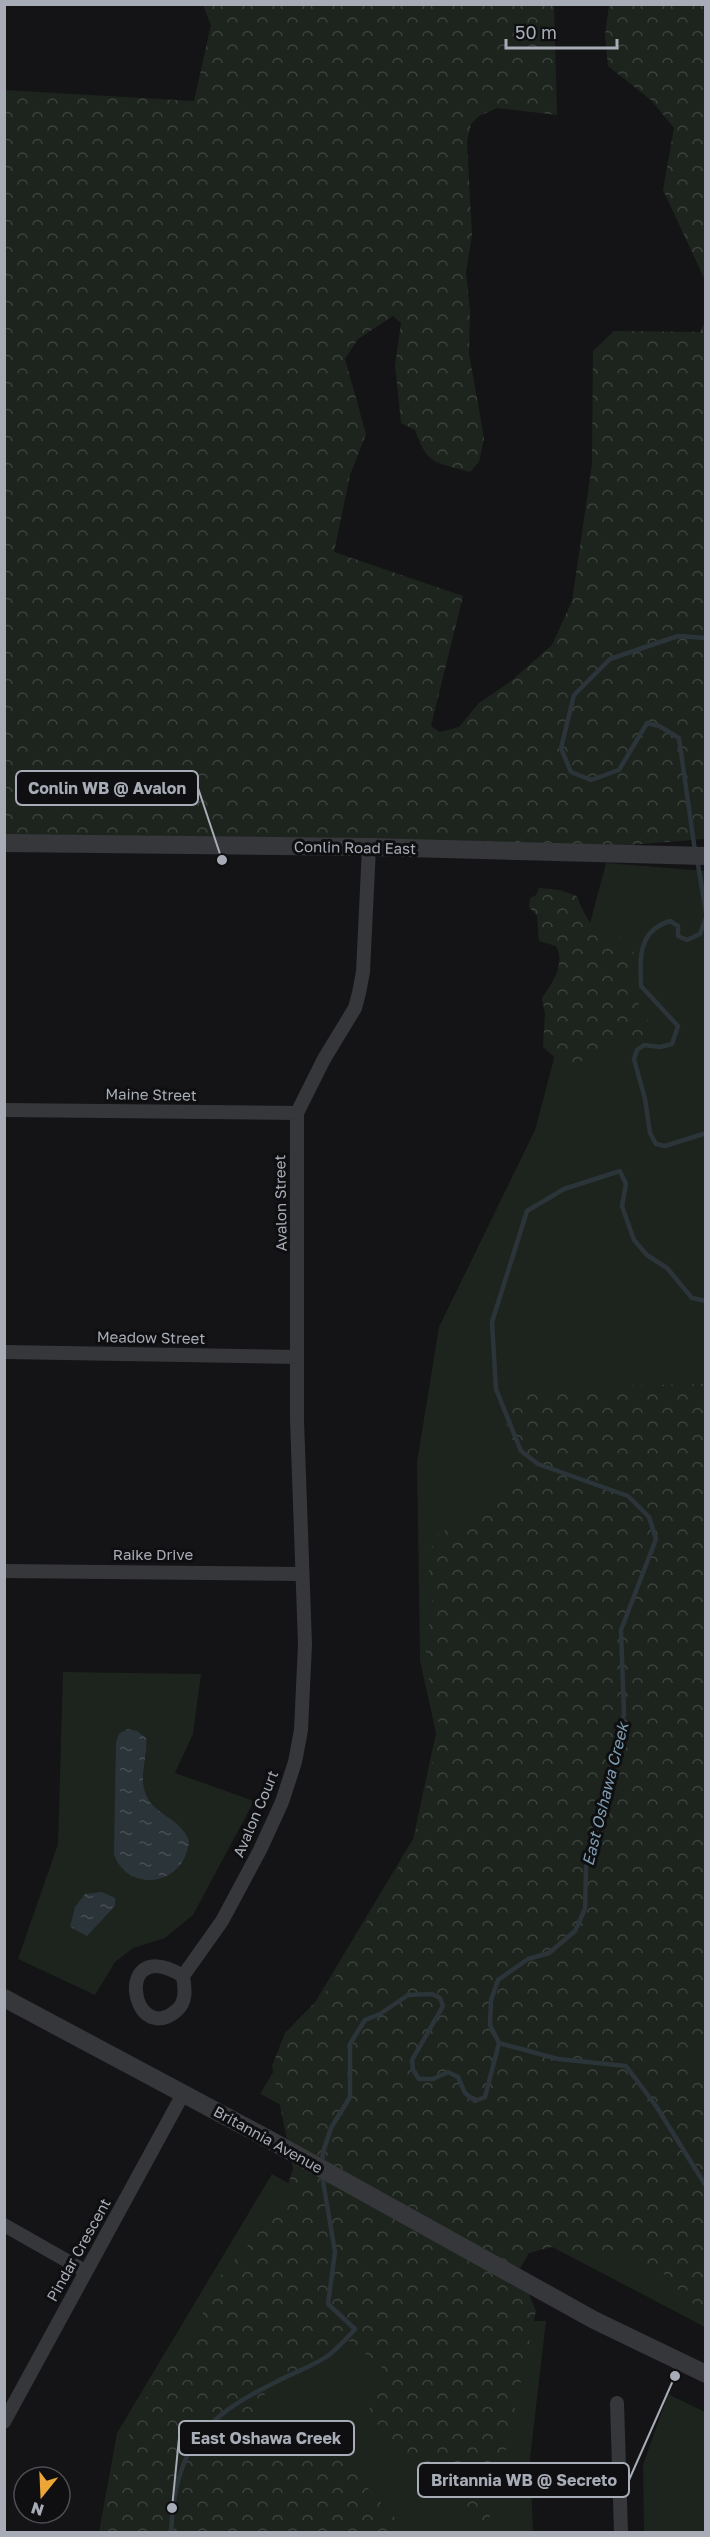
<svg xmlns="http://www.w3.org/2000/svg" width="710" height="2537" viewBox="0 0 710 2537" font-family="'Golos Text',sans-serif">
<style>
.green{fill:#1d241d}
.forest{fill:url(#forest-crowns)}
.water{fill:url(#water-ripples)}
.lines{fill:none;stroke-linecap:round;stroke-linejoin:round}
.stream{stroke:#2b3439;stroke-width:4.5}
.minor{stroke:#36373b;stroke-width:14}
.tertiary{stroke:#36373b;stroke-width:18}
.labels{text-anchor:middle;stroke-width:6;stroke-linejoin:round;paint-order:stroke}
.street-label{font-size:15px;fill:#a7acb6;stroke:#0f0f11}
.water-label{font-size:16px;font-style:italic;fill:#7e9cb0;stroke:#0f0f11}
.leader{fill:none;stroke:#a7acb6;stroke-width:2}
.callout-dot{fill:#a7acb6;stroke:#0f0f11;stroke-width:2}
.callout{fill:#0f0f11;stroke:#a7acb6;stroke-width:2}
.callout-label{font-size:16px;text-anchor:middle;font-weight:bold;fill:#a7acb6}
</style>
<defs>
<pattern id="forest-crowns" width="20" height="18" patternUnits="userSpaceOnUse" patternTransform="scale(1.5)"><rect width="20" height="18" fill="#1d241d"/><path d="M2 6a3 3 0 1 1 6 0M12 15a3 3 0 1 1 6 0" fill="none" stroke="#3b413c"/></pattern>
<pattern id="water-ripples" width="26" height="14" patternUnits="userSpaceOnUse" patternTransform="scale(1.5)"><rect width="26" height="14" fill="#2b3439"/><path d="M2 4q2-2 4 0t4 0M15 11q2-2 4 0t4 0" fill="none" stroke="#474f53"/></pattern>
</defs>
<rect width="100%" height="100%" fill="#141416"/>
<path class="green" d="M606,863l99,8v1456l-445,-233 153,-255 23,-106 -16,-72 -3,-199 22,-135 96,-197z
M63,1672l138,2 -8,60 -18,39 79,28 -61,114 -28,23 -32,10 -18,14 -20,33 -77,-36 40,-115z
M272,2174l261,147h13l-16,138 3,73h-434l18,-99z
M668,2394l37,18v120h-61l-1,-67z"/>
<path class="forest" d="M203,5h351l3,110 -60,-7 -18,8 -8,8 -4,18 5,93 -6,37 4,39 -1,42 15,85 -5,24 -9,10c-35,-10 -42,-6 -55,-42l-14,-7 -6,-58 6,-42 -8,-7 -35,23 -13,20 21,75 -16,41 -16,77 129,44 -32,130 9,6 19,-5 20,-24 31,-21 42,-37 20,-44 20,-137 1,-113 21,-20 86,1 5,-10v517l-127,10 -573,-8 -1,-751 190,11 17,-76z
M609,5h96v275l-42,-90 11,-62 -23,-28 -43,-34 -3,-31z
M539,888l21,2 17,6c8,24 23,42 40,60l3,-6 -1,-13c29,19 6,28 12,50 5,20 20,25 18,48l-34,3 -46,32 -26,-23 2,-34 -3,-15c10,-14 24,-34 14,-52l-17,-5 -2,-25 -8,-9 1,-9 6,-3z
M705,1384l1,657 -22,11 -3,8 9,14 15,3v233l-15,-8 -30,-32 -42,-14 -67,-9 -22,6 -10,17 17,41 -39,181 -12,40h-3l-114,-118 14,-47 -32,-26 -15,4 -68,46 -6,9 1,24 19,17 33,16 16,-10 78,85h-307l15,-69 40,-86 22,-19 15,-24 27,-58 60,-66 13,-41 -21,-103 13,-33 43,-44 86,-149 26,-112 -15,-67 8,-69 -5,-26 6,-30 70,-35 7,-28 -5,-55 6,-30z"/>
<path class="water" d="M127,1729l10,2 9,7c2,17 -6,35 -2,51 6,26 37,28 45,52 -5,48 -63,51 -75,13l2,-112 3,-8z
M102,1892l13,6v8l-28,30 -17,-9 5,-20 10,-13z"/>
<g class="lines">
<path class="stream" d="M695,851l-16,-113 -20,-12 -12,-3 -28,47 -28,10 -20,-8 -10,-24 13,-53 36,-36 68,-23 28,2
M697,859l9,53
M706,918l-6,16 -13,6 -9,-4v-10l-8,-5c-32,10 -30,36 -29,65l37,40 -6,18 -12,3 -16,-2 -7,5 -3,9 11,40 5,34 6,11 9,2 41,-13
M499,2043l59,16 68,7 30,40 50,80
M322,2163l1,-11 8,-24 19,-31v-53l15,-24 15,-6 28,-19 24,-1 8,4 3,8 -31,54 1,10 6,9h14l15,-7 10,5 7,16 10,8 10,-4 14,-54 -9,-18 1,-25 7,-20 30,-21 21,-6 26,-22 10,-22 1,-42 38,-153 -3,-84 35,-91 -7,-22 -21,-21 -90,-32 -17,-13 -25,-62 -4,-67 35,-111 37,-22 56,-18 6,13 -4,22 12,34 13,15 20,13 25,30 14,3
M171,2532c4,-83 31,-114 105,-150 16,-9 38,-16 53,-27 9,-7 18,-17 26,-26l-27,-25 7,-52 -13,-77"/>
<path class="minor" d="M4,1110l293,3
M4,1352l293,5
M4,1571l297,3
M183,1976c-71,-43 -52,72 -7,35 11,-9 9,-22 7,-35l39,-55 38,-71 22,-48 13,-40 6,-32 4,-86 -8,-224v-307l27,-54 31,-51 4,-15 4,-21 6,-125
M4,2225l81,46
M617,2403l4,129
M4,2422l179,-328"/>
<path class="tertiary" d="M4,843l365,4 337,9
M4,1998l266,142 324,180 112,54"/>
</g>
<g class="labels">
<g class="street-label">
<text transform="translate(355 848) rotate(1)" y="5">Conlin Road East</text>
<text transform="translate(151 1095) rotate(1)" y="5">Maine Street</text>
<text transform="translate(281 1203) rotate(-91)" y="5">Avalon Street</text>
<text transform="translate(151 1338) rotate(1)" y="5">Meadow Street</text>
<text x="153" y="1560">Raike Drive</text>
<text transform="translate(256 1814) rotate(-67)" y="5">Avalon Court</text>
<text transform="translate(268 2140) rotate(29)" y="5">Britannia Avenue</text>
<text transform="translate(79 2250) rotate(-61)" y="5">Pindar Crescent</text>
</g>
<g class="water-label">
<text transform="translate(605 1794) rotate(-76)" y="6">East Oshawa Creek</text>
</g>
</g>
<path class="leader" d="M222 860L198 788M172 2508L179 2438M675 2376L629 2480"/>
<g class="callout-dot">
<circle cx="222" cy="860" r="6"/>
<circle cx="172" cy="2508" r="6"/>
<circle cx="675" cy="2376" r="6"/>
</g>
<g class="callout">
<rect x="16" y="771" width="182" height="34" rx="6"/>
<rect x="179" y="2421" width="175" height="34" rx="6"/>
<rect x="418" y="2463" width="211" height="34" rx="6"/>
</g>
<g class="callout-label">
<text x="107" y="794">Conlin WB @ Avalon</text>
<text x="266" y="2444">East Oshawa Creek</text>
<text x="524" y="2486">Britannia WB @ Secreto</text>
</g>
<rect width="710" height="2537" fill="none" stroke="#a7acb6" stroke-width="12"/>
<g transform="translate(42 2495) rotate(198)"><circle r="28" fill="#0f0f11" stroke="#4c4e53" stroke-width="1.5"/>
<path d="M0-4.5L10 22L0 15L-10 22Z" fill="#eca537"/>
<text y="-9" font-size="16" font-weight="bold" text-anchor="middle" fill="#a7acb6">N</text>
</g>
<path d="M506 39v9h111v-9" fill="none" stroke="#a7acb6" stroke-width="3"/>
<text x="515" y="39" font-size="18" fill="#a7acb6" stroke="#0f0f11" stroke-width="4.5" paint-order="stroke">50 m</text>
</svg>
